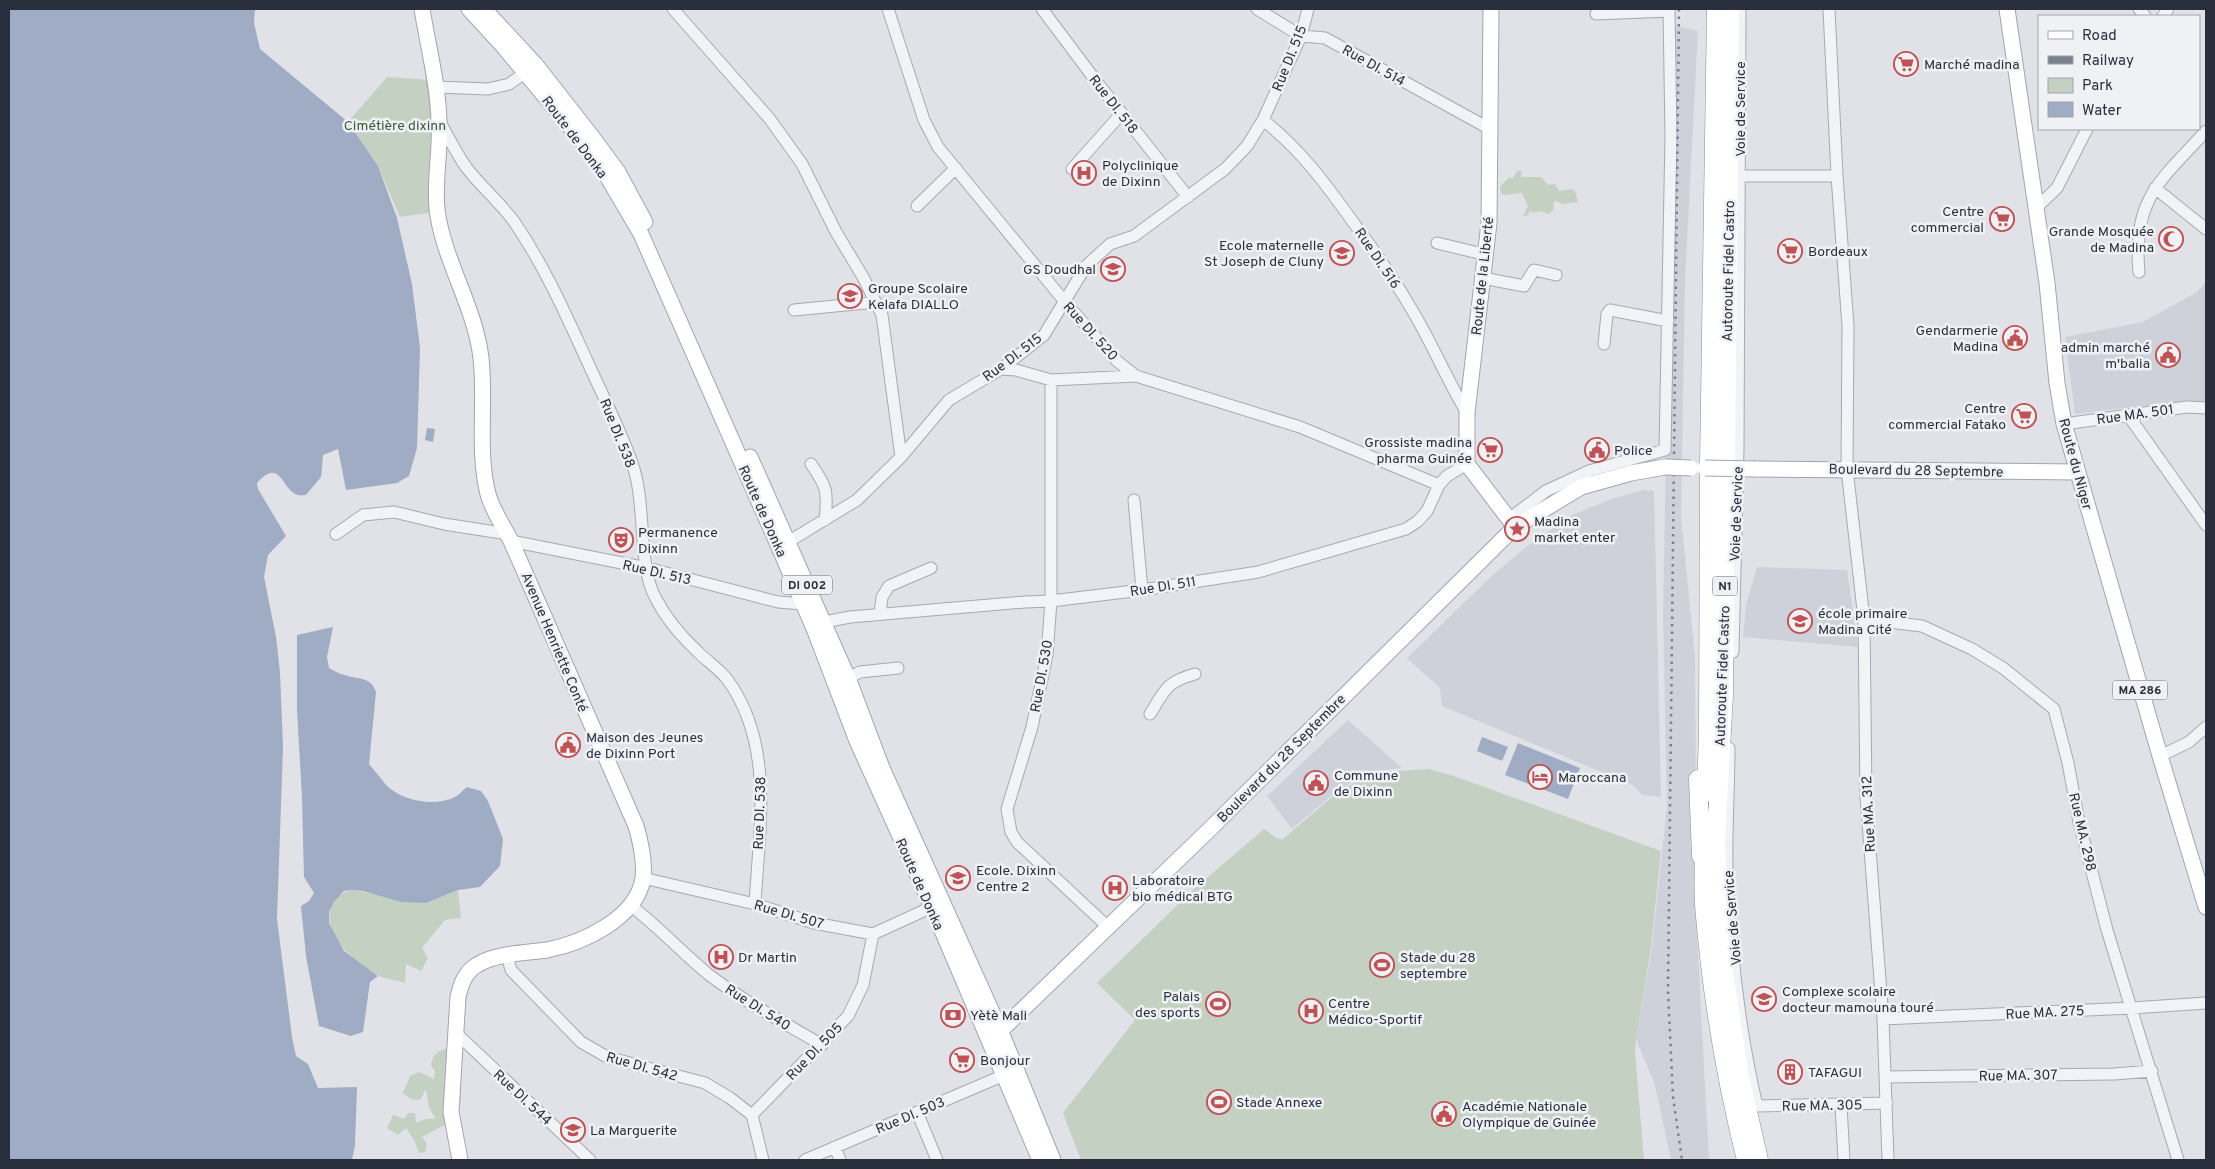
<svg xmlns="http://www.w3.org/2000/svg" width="2215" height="1169" viewBox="0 0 2215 1169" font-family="Overpass,sans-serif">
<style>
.built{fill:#ced1d9}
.green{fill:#c4d0c2}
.water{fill:#9facc3}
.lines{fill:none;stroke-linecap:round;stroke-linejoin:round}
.minor-casing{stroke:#a6a9b1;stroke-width:13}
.major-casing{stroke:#a1a5b2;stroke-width:17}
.highway-casing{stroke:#898e9c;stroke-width:19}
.minor{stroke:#f2f3f6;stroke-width:11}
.major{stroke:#fff;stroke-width:15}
.highway{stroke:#fff;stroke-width:18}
.rail{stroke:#7b808f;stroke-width:2.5;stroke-dasharray:2.5 5;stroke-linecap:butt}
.major-bridge-casing{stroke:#a1a5b2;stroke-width:17;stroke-linecap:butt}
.major-bridge{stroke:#fff;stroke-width:15}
.labels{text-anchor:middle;stroke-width:5;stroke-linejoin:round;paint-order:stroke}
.shield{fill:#eff1f5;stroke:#656974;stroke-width:1}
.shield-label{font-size:12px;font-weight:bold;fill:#2a2f3d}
.street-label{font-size:14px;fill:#2a2f3d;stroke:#eff1f5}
.poi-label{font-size:14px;fill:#2a2f3d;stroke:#eff1f5;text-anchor:start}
.park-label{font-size:14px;fill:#3b5739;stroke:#eff1f5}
</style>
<rect width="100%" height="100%" fill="#e0e2e7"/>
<path class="built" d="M1674,25l24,6 -13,249 -4,237 14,140 2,278 12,225h-38l-16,-75 -19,-46 16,-92 15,-141 -4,-194z
M2206,282v121l-65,3 -66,8 -10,-77 78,-15 54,-30z
M1643,490l11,1 7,306 -19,-2 -9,-10 -191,-79 -2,-18 -33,-30 89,-86 34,-28 44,-30 38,-15z
M1757,567l90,3 11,77 -115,-10 3,-32z
M1348,720l54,48 -33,4 -37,23 -40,34 -25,-33z"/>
<path class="green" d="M387,77l44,3 3,132 -34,5 -22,-51 -30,-44z
M1517,171h5l-1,6h20l7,8 7,-1 4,7 12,-2 4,2 3,11 -15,2 -7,-3 -3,2 1,6 -5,5 -8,-3 -9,2 -3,-3v5l-6,1 5,-10 -6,-13 -18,2 -3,-2 -1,-6 8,-9h5z
M1428,769l26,7 207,75 -10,96 -15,92 -1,14 9,107h-563l-18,-47 72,-93 -38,-37 97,-94 70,-60 14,10h5l50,-43 37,-23z
M352,890l74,13 32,-13 3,28 -16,2 -23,28 6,10 -7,13 -15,-7 -1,19c-9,-3 -19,-4 -26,-7 -22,-9 -60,-45 -47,-70 4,-9 11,-14 20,-16z
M448,1048l5,3 -8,21 14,10 2,16 -3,20 -36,19 5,7 -2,8 -6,1 -4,-11 -9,-14 -8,7 -11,-7 6,-13 11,4 4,-6h7l1,10 10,-4h10l-7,-11 -3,-19 -6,11 -9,-1 -8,-6 7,-17 9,-4 15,7 1,-8 -4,-5c1,-11 6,-15 17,-18z"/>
<path class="water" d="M9,9h246l-1,14 6,26 88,73 30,44 19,52 15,66 8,64 -3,100 -8,28 -12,7 -51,7 -8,-41 -15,6 -2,22 -15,18c-3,0 -6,1 -8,0 -17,-5 -17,-39 -41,-12l1,6 28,47 -18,19 -4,22 12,60 4,35 3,75 -6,172 15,118 4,19 12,8 10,24 39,-1 -2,58 -3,15h-343z
M427,428l8,1 -2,13 -8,-2z
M333,627l-6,30 2,11c5,3 11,6 16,7 13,5 26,1 31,17l-7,72c6,7 12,15 18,22 16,15 47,21 68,11 4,-2 8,-7 12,-10l14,4 7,10 15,38 -3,27 -20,21 -22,3 -32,13 -25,-1 -38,-11 -11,-1 -8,1 -10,11 -5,10v11l15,28 34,25 -8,6 -7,50 -12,4 -32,-10 -13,-70 -5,-50 8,-5 5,-8 -10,-16 -2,-80 -5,-87v-75z
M1482,737l26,10 -6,14 -25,-10z
M1518,743l62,25 -12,31 -63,-24z"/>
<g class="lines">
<defs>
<path id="minor" d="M673,9l96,109 33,46 34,68 27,45 19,38 19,142
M888,9l36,111 14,27 127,155 52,59 19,15 164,51 139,58
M1042,9l54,72 92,116
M1257,9l44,27 24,2 165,91
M1829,9l8,167 11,150 -1,143 17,150 2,178 17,222 5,141
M2139,9l6,7
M1596,14l73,-3
M2163,16l5,-7
M436,87l52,2 21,-5 16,-11
M1263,120c38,30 62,63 90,102 21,28 41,57 59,88 20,33 35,70 55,103
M440,122c8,14 16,31 26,45 15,20 35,36 49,56 30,44 51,92 73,140 15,33 32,66 44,100 15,41 5,99 23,134 10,20 27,40 43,55 9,9 21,17 29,27 48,65 32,150 28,225
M1072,169l50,-56
M1740,176h97
M2155,188l51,41
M917,206l39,-38
M2036,208l21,-20 30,-59
M1437,243l50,12
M2139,272c-7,-73 22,-92 67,-141
M1483,278l41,8 10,-16 22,5
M794,310l82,-8
M1604,344l3,-30 3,-4 58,11
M1001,369l15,1 35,10 85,-4
M1051,380v221l-4,54 -15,72 -25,82 4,23 6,10 91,85
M2128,415l78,110
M2064,424l123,-17 19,1
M811,464c16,23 17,27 14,56
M1134,500l8,90
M1509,519l37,-28 43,-20 76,-21 6,-314 -2,-127
M336,534l27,-19 31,-3 50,12 64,10
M511,541l136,27 131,34 24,2
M788,542l69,-42 44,-43 48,-57 52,-31 43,-34 42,-69 24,-22 24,-8 91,-67 22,-23 16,-26 38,-84 7,-27
M880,614l2,-17 7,-11 42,-18
M1864,619l58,7 50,23 31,19 51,41 14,54 11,59 28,108 71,230
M824,622l26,-5 175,-15 26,-1 91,-11 116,-18 148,-43 12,-8 9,-10 12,-26 8,-9 20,-12
M1733,652l5,-203 2,-440
M848,678l12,-6 38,-4
M1150,714c15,-24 16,-32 45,-40
M1729,748c0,40 -3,81 -2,121 3,79 12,160 30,237l130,-3
M2160,756l29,-14 17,-15
M643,878l112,26 59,19 59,11 59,-27
M630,905c28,21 51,47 78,69 35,27 75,48 114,71
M507,955l4,15 70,72 26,15 98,26 25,15 22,17
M1883,1019l249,-11 74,-5
M456,1033l134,127
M1885,1077l229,-3 38,-3
M1841,1105l3,55
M917,1112l20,48
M835,1147l5,13
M763,1160l-11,-45 96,-99 15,-31 10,-51
M805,1160l204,-87"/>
<path id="major" d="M422,9c6,37 16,75 17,112 2,29 -5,59 -2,88 6,51 38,97 44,149 5,43 -4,94 7,136 4,16 16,33 23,47l125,285c5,17 9,34 7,52 -6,40 -60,65 -96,72 -21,3 -51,3 -70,15 -12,7 -16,19 -19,32l-7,115 9,48
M469,9l34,37 84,101 17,24 37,63 138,313 36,84 42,110 75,166 108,253
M484,9l51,55 58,74 25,34 27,50
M1491,9l-2,214 -22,190v51l48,63
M2007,9l40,274 10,100 7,41 96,332 46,151
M750,457l98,221 34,90 119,264 52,128
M1756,469l321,3
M994,1037l217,-209 304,-301 66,-40 50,-14 34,-6"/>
<path id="highway" d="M1730,9l-6,686 -8,143 4,108 20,131 19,83
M1698,779l3,77
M1706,793l2,-61 1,-268 7,-455
M1704,844c0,20 -1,41 0,61 7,86 21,172 42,255"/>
</defs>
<use href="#minor" class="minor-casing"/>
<use href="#major" class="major-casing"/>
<use href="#highway" class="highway-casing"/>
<use href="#minor" class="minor"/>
<use href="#major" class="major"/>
<use href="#highway" class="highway"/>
<path class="rail" d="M1679,9l-11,982 5,106 9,63"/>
<defs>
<path id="major-bridge" d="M1665,467l26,1
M1705,468l51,1"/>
</defs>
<use href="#major-bridge" class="major-bridge-casing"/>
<use href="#major-bridge" class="major-bridge"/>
</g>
<defs>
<symbol id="supermarket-ring" viewBox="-11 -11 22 22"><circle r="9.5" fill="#eff1f5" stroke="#bf5254" stroke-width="1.5"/><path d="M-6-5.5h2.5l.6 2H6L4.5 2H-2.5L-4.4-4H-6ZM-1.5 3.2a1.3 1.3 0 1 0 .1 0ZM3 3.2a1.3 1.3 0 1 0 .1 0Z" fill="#bf5254"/></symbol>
<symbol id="hospital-ring" viewBox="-11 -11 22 22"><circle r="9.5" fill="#eff1f5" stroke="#bf5254" stroke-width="1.5"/><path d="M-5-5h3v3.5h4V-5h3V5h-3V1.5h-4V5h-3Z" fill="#bf5254"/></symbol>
<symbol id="mosque-ring" viewBox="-11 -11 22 22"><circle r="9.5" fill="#eff1f5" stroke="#bf5254" stroke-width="1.5"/><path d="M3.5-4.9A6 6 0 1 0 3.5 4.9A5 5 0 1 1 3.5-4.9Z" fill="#bf5254"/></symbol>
<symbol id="school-ring" viewBox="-11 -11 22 22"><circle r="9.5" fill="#eff1f5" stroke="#bf5254" stroke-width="1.5"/><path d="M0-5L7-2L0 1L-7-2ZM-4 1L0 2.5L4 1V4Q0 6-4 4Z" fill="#bf5254"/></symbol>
<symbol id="civic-ring" viewBox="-11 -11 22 22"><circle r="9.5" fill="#eff1f5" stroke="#bf5254" stroke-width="1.5"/><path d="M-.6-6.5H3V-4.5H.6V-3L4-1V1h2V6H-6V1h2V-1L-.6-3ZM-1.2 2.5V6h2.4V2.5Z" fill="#bf5254"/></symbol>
<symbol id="sight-ring" viewBox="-11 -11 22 22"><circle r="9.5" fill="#eff1f5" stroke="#bf5254" stroke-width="1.5"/><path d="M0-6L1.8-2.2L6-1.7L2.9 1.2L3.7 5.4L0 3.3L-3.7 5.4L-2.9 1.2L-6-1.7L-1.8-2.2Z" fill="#bf5254"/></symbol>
<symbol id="theatre-ring" viewBox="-11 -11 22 22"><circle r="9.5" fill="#eff1f5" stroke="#bf5254" stroke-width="1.5"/><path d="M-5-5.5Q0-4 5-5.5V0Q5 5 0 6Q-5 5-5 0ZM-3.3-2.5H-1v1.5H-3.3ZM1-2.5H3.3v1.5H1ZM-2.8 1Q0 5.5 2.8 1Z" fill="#bf5254"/></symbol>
<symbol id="hotel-ring" viewBox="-11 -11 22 22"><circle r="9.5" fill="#eff1f5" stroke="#bf5254" stroke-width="1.5"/><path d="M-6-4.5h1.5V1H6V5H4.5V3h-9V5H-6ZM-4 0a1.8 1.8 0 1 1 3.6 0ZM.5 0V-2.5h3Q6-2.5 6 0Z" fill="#bf5254"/></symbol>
<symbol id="stadium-ring" viewBox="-11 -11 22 22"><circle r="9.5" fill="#eff1f5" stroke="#bf5254" stroke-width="1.5"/><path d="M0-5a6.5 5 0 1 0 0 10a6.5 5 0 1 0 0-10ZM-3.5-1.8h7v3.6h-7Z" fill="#bf5254"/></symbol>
<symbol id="bank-ring" viewBox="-11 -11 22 22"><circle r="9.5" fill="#eff1f5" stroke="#bf5254" stroke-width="1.5"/><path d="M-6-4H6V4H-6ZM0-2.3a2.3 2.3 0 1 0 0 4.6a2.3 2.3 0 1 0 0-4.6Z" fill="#bf5254"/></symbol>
<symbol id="building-ring" viewBox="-11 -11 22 22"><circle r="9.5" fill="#eff1f5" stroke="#bf5254" stroke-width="1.5"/><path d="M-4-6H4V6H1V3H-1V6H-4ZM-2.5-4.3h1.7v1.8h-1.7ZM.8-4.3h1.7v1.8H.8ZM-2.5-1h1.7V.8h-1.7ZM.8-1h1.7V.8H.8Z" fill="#bf5254"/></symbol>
</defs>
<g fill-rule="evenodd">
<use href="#supermarket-ring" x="1892" y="50" width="28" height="28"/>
<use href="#hospital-ring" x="1070" y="159" width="28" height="28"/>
<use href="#supermarket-ring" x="1988" y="205" width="28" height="28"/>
<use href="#mosque-ring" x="2157" y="225" width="28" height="28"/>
<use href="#supermarket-ring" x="1776" y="237" width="28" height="28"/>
<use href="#school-ring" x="1328" y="239" width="28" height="28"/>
<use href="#school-ring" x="1099" y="255" width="28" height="28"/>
<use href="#school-ring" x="836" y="282" width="28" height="28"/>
<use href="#civic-ring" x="2001" y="324" width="28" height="28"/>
<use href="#civic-ring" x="2154" y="341" width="28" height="28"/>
<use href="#supermarket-ring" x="2010" y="402" width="28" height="28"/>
<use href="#supermarket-ring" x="1476" y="436" width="28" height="28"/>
<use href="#civic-ring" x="1583" y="436" width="28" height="28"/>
<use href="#sight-ring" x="1503" y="515" width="28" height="28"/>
<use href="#theatre-ring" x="607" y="526" width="28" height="28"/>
<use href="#school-ring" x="1786" y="607" width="28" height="28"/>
<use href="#civic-ring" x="554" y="731" width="28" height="28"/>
<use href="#hotel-ring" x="1526" y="763" width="28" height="28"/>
<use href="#civic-ring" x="1302" y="769" width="28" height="28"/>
<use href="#school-ring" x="944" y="864" width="28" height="28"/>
<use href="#hospital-ring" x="1101" y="874" width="28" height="28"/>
<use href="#hospital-ring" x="707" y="943" width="28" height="28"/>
<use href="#stadium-ring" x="1368" y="951" width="28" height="28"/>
<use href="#school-ring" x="1750" y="985" width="28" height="28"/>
<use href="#stadium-ring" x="1204" y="990" width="28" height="28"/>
<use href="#hospital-ring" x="1297" y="997" width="28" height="28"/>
<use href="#bank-ring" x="939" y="1001" width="28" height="28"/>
<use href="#supermarket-ring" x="948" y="1046" width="28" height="28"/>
<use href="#building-ring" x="1776" y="1058" width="28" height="28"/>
<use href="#stadium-ring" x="1205" y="1088" width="28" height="28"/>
<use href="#civic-ring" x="1430" y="1100" width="28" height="28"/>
<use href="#school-ring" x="559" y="1116" width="28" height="28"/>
</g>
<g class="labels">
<g class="shield">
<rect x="782" y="575.5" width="50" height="19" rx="4"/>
<rect x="1712.5" y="576.5" width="25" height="19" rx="4"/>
<rect x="2112.5" y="680.5" width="55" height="19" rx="4"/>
</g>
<g class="shield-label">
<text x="807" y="589">DI 002</text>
<text x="1725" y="590">N1</text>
<text x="2140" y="694">MA 286</text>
</g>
<g class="street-label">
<text transform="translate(1289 58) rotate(-68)" y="5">Rue DI. 515</text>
<text transform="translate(1374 65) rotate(29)" y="5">Rue DI. 514</text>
<text transform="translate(1114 104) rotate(52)" y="5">Rue DI. 518</text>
<text transform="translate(1740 109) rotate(-90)" y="5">Voie de Service</text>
<text transform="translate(575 137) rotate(53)" y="5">Route de Donka</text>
<text transform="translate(1378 258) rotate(56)" y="5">Rue DI. 516</text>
<text transform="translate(1728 271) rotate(-89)" y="5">Autoroute Fidel Castro</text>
<text transform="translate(1482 276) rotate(-84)" y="5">Route de la Liberté</text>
<text transform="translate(1091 331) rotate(48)" y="5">Rue DI. 520</text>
<text transform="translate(1012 357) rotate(-37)" y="5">Rue DI. 515</text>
<text transform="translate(2135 414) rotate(-8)" y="5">Rue MA. 501</text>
<text transform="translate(618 433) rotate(68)" y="5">Rue DI. 538</text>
<text transform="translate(2076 464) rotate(75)" y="5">Route du Niger</text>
<text transform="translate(1916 470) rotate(1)" y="5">Boulevard du 28 Septembre</text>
<text transform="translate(763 511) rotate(66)" y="5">Route de Donka</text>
<text transform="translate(1736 514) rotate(-88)" y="5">Voie de Service</text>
<text transform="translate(657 572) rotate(13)" y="5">Rue DI. 513</text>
<text transform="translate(1163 586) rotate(-9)" y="5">Rue DI. 511</text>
<text transform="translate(555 642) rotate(67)" y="5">Avenue Henriette Conté</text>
<text transform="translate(1041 676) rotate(-80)" y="5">Rue DI. 530</text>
<text transform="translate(1722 676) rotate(-88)" y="5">Autoroute Fidel Castro</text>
<text transform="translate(1281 758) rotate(-45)" y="5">Boulevard du 28 Septembre</text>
<text transform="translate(759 813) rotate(-88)" y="5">Rue DI. 538</text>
<text transform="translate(1868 814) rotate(-93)" y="5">Rue MA. 312</text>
<text transform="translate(2083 832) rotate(77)" y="5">Rue MA. 298</text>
<text transform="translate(920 884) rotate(66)" y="5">Route de Donka</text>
<text transform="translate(789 914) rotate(16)" y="5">Rue DI. 507</text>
<text transform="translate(1732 918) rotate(-95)" y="5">Voie de Service</text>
<text transform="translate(758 1007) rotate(32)" y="5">Rue DI. 540</text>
<text transform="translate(2045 1012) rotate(-3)" y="5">Rue MA. 275</text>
<text transform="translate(814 1051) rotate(-46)" y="5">Rue DI. 505</text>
<text transform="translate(642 1066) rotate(16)" y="5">Rue DI. 542</text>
<text transform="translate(2018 1075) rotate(-1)" y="5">Rue MA. 307</text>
<text transform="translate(523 1097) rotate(43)" y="5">Rue DI. 544</text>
<text transform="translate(1822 1105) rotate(-1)" y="5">Rue MA. 305</text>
<text transform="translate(910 1115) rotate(-23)" y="5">Rue DI. 503</text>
</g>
<g class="poi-label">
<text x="1924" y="69">Marché madina</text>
<text x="1102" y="170">Polyclinique<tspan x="1102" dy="16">de Dixinn</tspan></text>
<text x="1984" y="216" text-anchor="end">Centre<tspan x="1984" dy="16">commercial</tspan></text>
<text x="2154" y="236" text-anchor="end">Grande Mosquée<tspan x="2154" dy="16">de Madina</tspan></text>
<text x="1324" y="250" text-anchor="end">Ecole maternelle<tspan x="1324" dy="16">St Joseph de Cluny</tspan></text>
<text x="1808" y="256">Bordeaux</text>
<text x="1096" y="274" text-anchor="end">GS Doudhal</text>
<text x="868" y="293">Groupe Scolaire<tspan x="868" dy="16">Kelafa DIALLO</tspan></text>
<text x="1998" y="335" text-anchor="end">Gendarmerie<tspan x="1998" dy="16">Madina</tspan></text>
<text x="2150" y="352" text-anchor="end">admin marché<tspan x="2150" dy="16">m'balia</tspan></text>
<text x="2006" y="413" text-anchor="end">Centre<tspan x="2006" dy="16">commercial Fatako</tspan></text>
<text x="1472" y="447" text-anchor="end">Grossiste madina<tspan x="1472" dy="16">pharma Guinée</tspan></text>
<text x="1614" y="455">Police</text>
<text x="1534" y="526">Madina<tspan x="1534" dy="16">market enter</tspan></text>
<text x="638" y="537">Permanence<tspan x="638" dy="16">Dixinn</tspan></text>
<text x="1818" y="618">école primaire<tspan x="1818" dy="16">Madina Cité</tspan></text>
<text x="586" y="742">Maison des Jeunes<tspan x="586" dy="16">de Dixinn Port</tspan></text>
<text x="1334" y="780">Commune<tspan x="1334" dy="16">de Dixinn</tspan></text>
<text x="1558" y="782">Maroccana</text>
<text x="976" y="875">Ecole. Dixinn<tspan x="976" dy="16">Centre 2</tspan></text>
<text x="1132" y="885">Laboratoire<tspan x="1132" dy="16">bio médical BTG</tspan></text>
<text x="738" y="962">Dr Martin</text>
<text x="1400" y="962">Stade du 28<tspan x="1400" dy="16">septembre</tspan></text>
<text x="1782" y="996">Complexe scolaire<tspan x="1782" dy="16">docteur mamouna touré</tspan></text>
<text x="1200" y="1001" text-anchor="end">Palais<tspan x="1200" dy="16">des sports</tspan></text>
<text x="1328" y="1008">Centre<tspan x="1328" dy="16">Médico-Sportif</tspan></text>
<text x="970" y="1020">Yètè Mali</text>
<text x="980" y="1065">Bonjour</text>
<text x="1808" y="1077">TAFAGUI</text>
<text x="1236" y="1107">Stade Annexe</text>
<text x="1462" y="1111">Académie Nationale<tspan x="1462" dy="16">Olympique de Guinée</tspan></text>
<text x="590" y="1135">La Marguerite</text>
</g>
<g class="park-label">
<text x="395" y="130">Cimétière dixinn</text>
</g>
</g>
<rect width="2215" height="1169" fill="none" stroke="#2a2f3d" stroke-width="20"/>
<rect x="2038" y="15" width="162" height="115" fill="#eff1f5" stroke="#a0a3ab"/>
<rect x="2048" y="31" width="25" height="8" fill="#ffffff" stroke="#a0a3ab"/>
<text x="2082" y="40" font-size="15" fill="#2a2f3d">Road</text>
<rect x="2048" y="56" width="25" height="8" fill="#7b808f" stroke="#a0a3ab"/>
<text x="2082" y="65" font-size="15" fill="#2a2f3d">Railway</text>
<rect x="2048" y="78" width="25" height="15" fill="#c4d0c2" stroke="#a0a3ab"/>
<text x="2082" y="90" font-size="15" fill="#2a2f3d">Park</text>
<rect x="2048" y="102" width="25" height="15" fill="#9facc3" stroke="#a0a3ab"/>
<text x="2082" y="115" font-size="15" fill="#2a2f3d">Water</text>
</svg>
